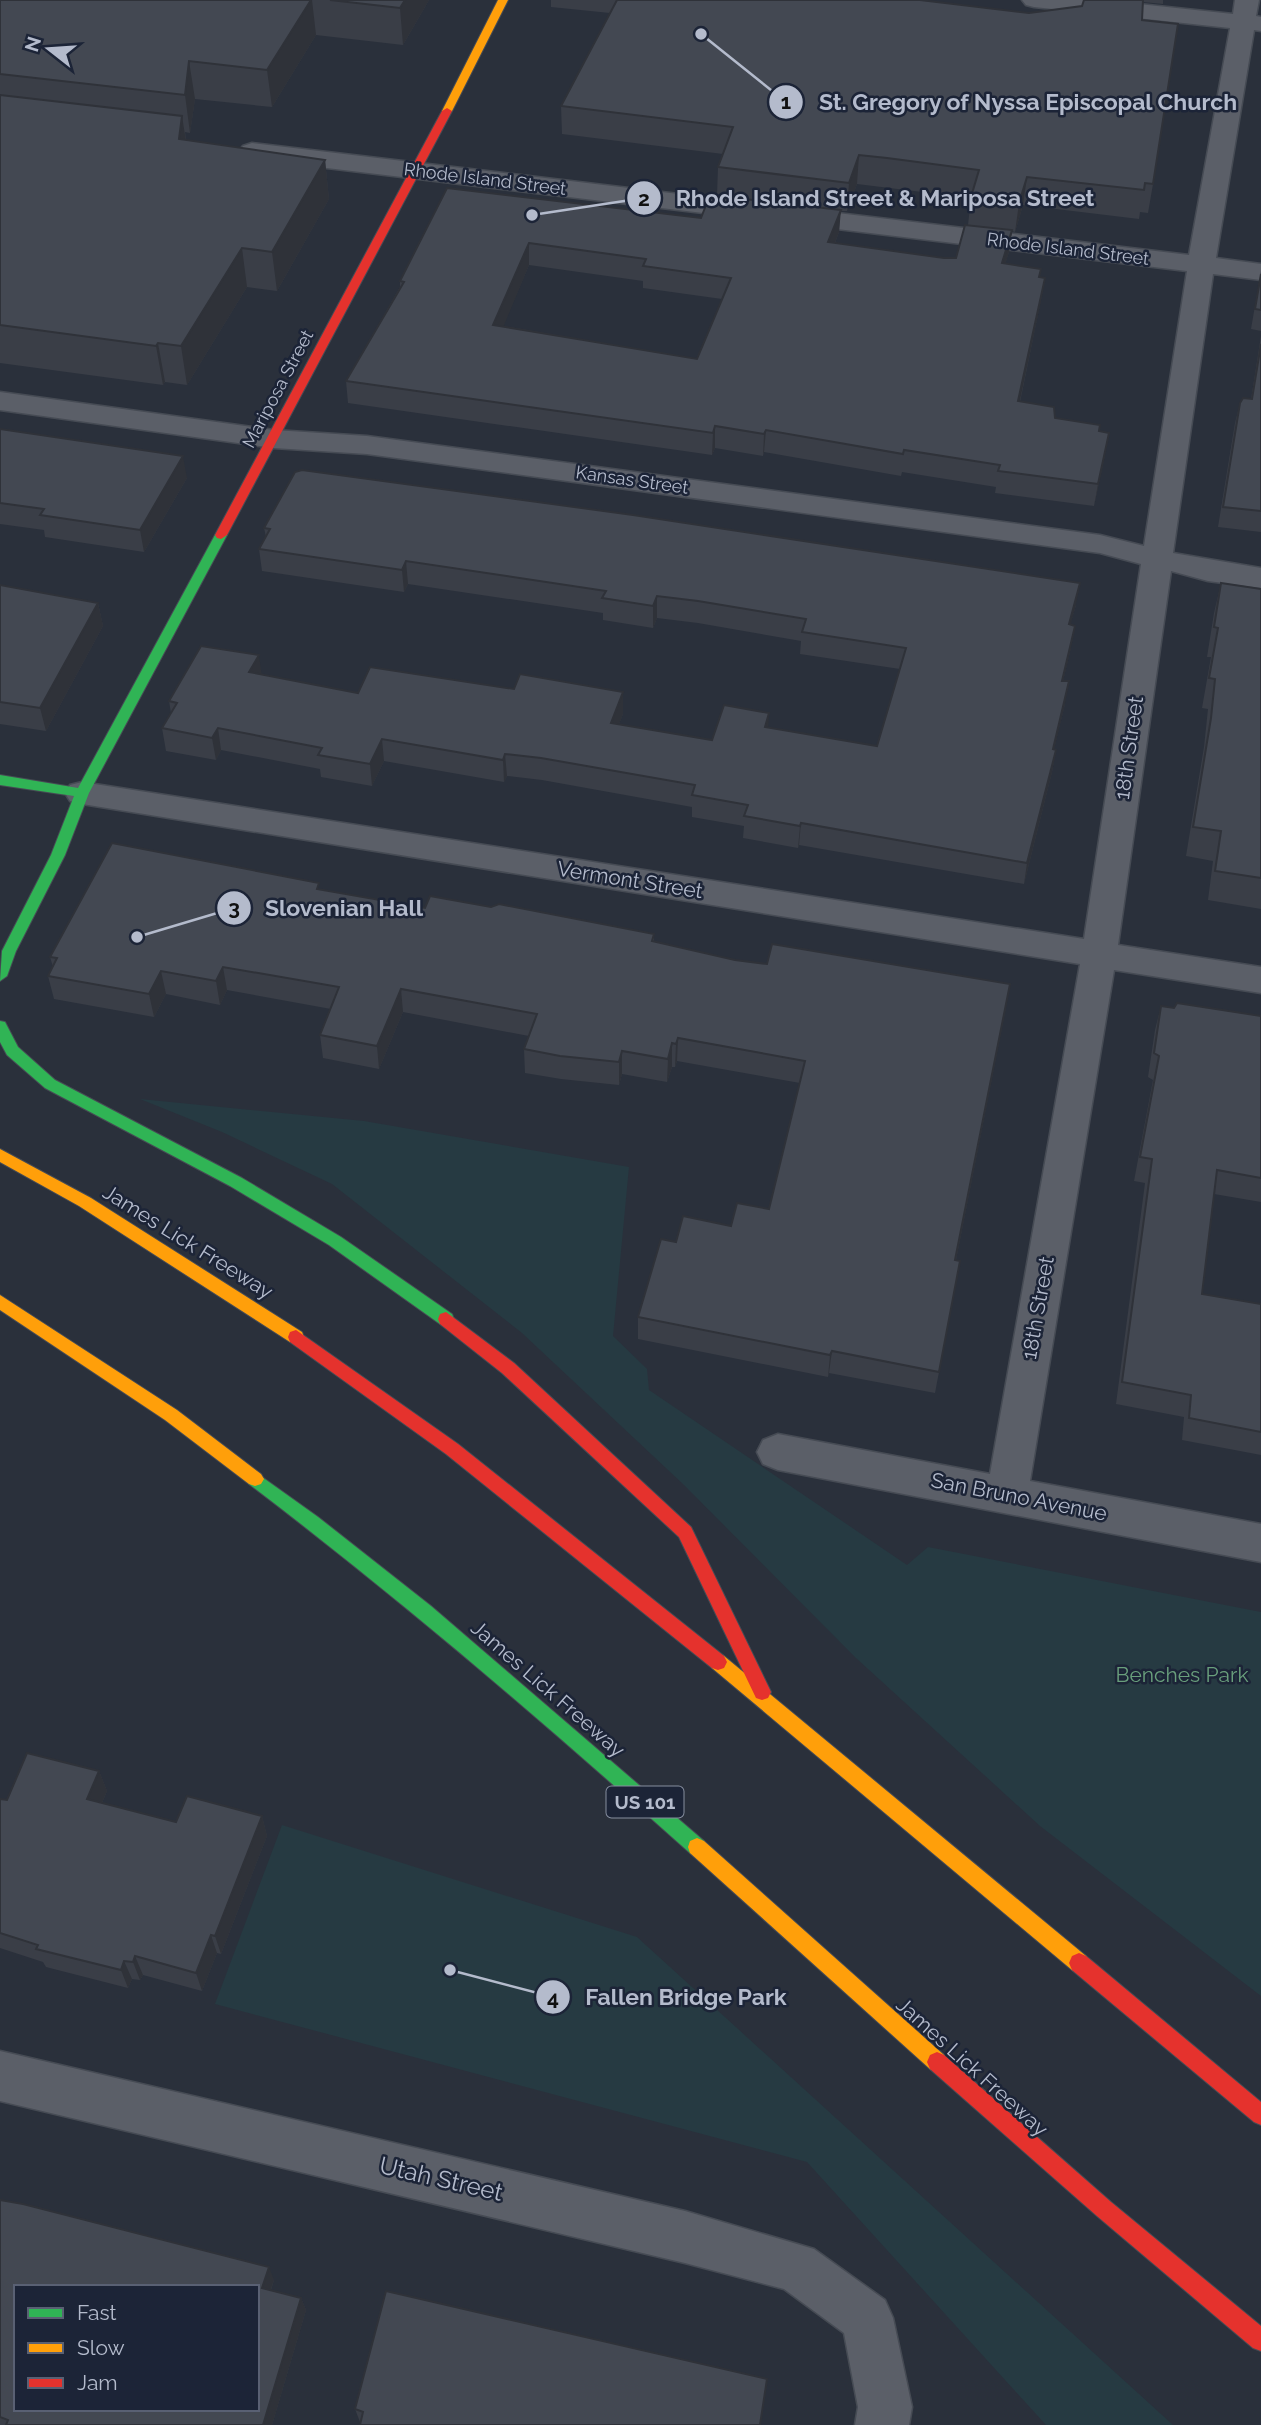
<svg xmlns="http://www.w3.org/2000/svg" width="1261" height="2425" viewBox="0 0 1261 2425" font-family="Raleway,sans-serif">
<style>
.green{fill:#263a42}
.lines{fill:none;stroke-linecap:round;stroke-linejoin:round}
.street-casing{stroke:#464b54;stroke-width:3}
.fast-casing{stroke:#464b54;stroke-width:2}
.slow-casing{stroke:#464b54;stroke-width:2}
.jam-casing{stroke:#464b54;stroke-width:2}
.street{fill:#5b5f68;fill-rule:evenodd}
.fast{fill:#30b455;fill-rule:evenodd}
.slow{fill:#ff9f0a;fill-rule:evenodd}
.jam{fill:#e5322d;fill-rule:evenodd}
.wall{fill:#3a3e47;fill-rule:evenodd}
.shaded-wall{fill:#2f3239}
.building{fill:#434852;stroke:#2f3239;stroke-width:2;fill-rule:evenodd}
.labels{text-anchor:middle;stroke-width:5;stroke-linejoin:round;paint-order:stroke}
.far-street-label{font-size:18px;fill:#b4bbcc;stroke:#1c2437}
.shield{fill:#1c2437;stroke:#868e9f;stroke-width:2}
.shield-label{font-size:19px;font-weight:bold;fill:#b4bbcc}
.street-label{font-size:21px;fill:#b4bbcc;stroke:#1c2437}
.park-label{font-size:21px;fill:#699f7c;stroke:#1c2437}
.near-street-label{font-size:24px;fill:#b4bbcc;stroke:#1c2437}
.leader{fill:none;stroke:#b4bbcc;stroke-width:2.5}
.callout-dot{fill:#b4bbcc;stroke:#1c2437;stroke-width:2.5}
.mark-label{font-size:21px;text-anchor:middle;font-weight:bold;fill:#111}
.callout-label{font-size:23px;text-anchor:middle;font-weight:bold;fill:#b4bbcc;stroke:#1c2437;stroke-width:5;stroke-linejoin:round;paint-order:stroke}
</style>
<rect width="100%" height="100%" fill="#2a303b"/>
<path class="green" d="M140,1099l224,22 265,46 -16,169 34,33 2,21 258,175 21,-18 333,65v384l-221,-170 -184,-168 -173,-174 -161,-151 -190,-149 -110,-52z
M282,1825l355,112 536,488h-127l-239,-263 -592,-158z"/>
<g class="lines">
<defs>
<path id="street" d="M1022,0h79l132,14 2,-14h24l-3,16 5,1v14l-7,-1 -38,228 45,6v16l-48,-6 -40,279 88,15v20l-53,-7 -37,-10 -53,374 143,22v26l-147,-23 -84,511 231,43v38l-483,-92 -15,-6 -6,-12 6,-12 15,-6 212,40 90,-510 -998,-160 -12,-3 -5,-8 5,-8 12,-3 1002,157 57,-375 -41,-11 -733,-99 -93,-6 -274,-38v-18l274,38 93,6 733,99 44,11 43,-275 -935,-112 -9,-3 -4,-5 4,-5 9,-3 937,112 41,-227 -196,-21 -8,-2z
M0,2051l685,160 129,38 71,51 8,18 19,89 -3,18h-54l3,-18 -14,-74 -60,-44 -99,-26 -685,-162z"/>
<path id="fast" d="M221,531l6,4 -138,258 -24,62 -49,96 -9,25 -7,5 2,-30 49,-96 23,-59 -74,-11v-10l78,13 137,-253z
M0,1021l5,1 13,25 37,33 187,98 99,59 111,77 2,5 -2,5h-12l-111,-79 -99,-59 -185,-98 -38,-33 -7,-13z
M255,1472l63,45 113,89 273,235 2,6 -2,6 -7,3 -7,-3c-143,-128 -288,-253 -441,-369l-3,-5 3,-5z"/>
<path id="slow" d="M498,0h10l-56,111 -9,2 -1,-2z
M0,1149l91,49 211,134 2,5 -2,5h-12l-211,-136 -79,-44z
M0,1295l177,115 84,64 3,5 -3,5 -6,2 -6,-2 -84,-64 -165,-110z
M718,1654l6,2 362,300 3,7 -3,7 -7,3 -7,-3 -360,-302 -3,-6 3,-6z
M697,1838l7,3 240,214 3,7 -3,7 -7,3 -7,-3 -240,-216 -2,-6 2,-6z"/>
<path id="jam" d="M447,108l5,3 -225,424 -6,4 -4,-1 -2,-3 227,-424z
M446,1312l68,51 177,164 80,165 -3,6 -6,2 -6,-2 -77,-161 -177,-164 -62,-49 -2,-5 2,-5z
M296,1330l162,114 266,212 3,6 -3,6 -6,2 -6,-2 -266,-214 -156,-112 -2,-5 2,-5z
M1079,1953l7,3 175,146v23l-7,-3 -182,-152 -3,-7 3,-7z
M937,2052l7,3 167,147 150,124v25l-8,-3 -156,-132 -167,-147 -3,-7 3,-7z"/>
</defs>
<use href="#street" class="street-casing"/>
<use href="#fast" class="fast-casing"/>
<use href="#slow" class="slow-casing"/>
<use href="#jam" class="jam-casing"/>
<use href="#street" class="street"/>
<use href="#fast" class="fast"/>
<use href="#slow" class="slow"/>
<use href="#jam" class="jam"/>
</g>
<path class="wall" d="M0,0h429l-26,45 -87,-10 -44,72 -77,-8 -5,34 -5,-1 1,8 139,20 4,39 -52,92 -30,-4 -60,98 -22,-3 -2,3 -163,-22z
M551,0h369l109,13 53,-7 2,-6h79v4l-20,-2 -1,18 11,164 -5,29 -8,-1 -1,7 -116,-14 -8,27 -3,-1 -3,21 -4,12 35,14h5l-4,22 -21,102 35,16 44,13 6,24 -11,51 -99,-13 1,-6 -94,-15 -1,4 -137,-24 -1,4 -48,-8 -3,7 -364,-52 -2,-22 54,-94v-6l47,-93 254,30 16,-23 1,-28 5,-13 -161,-20 -1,-28 49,-93 -59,-6zM857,184l114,14 -3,27 -12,33h-12l-109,-15 4,-11 1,-21h7zM529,265l114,16v7l79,11 -25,60 -194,-33z
M1261,271v60l-10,-2z
M1261,336v196l-43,-5 17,-104 5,-20 11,-4z
M0,429l187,49 -43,74 -99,-15 -1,-7 -44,-6z
M264,528l812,77 -6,20 1,23 -8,33 2,23 -11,45 2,1 -4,22 -28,112 -225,-39 -1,3 -55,-10 1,-12 -52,-9v-10l-150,-27 -35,-4 -3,6 -120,-21 -12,25 -51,-9 -1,-8 -99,-19 -5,10 -50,-9 -4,-23 9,-15 -2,-12 93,-26 96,18 156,-4 109,3v22l-4,10 93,16 56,-12 109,18 23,-77 -100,-15 1,-13 -103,-18 -41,-5 -4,10 -50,-8v-7l-195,-29 -4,8 -142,-21 -3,-22 7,-12z
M1221,583l40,6v320l-53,-9 5,-39 -27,-5 18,-109 4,-38 -6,-1 9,-51h-4l7,-44z
M0,585l98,18 5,23 -57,105 -46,-7z
M320,889l105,19 229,26v8l81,18 271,47 -50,253 4,1 -25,132 -106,-20 -1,4 -190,-38v-22l38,-75 55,-16 38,-17 31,-126 -123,-22 -2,6h-3l-5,15 -45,-8 -3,11 -58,-6 -36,-6 -1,-24 5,-13 -126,-24 -24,57 -56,-11 -3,-23 11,-26 -104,-19 -7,15 -54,-11 -12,23 -100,-18 -6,-23 5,-9 -3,-10z
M1161,1006l100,10v186l-47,-8 -12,100 59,10v151l-79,-15 2,-23 -68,-13 29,-221 -11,-2 19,-101 -5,-3 7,-47z
M99,1771l8,20 -5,12 74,19 86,-6 5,20 -46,118 -4,-1 -15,38 -59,-16 -3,5 -8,-1 -4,9 -82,-21 -3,-5 -43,-14v-149l7,1z
M0,2200l274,80 -3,10 30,8 5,12 -34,115h-272z
M355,2409l405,16 -400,-3z"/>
<path class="shaded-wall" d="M311,0h1l4,35 -44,72 -5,-37z
M405,0h24l-26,45 -3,-37z
M189,61l6,38 -5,34 -5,-38z
M182,116l6,38 -9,-15z
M859,155l-2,29 -10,27 2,-28z
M325,160l4,39 -52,92 -5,-39z
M1027,177l-4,28 -8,27 4,-29z
M841,210l-2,22 -12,32 1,-22z
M1012,230l-3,22 -10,33 3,-22z
M529,243v22l-34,82 -2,-22z
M242,248l5,39 -60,98 -6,-39z
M1045,278l-4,22 -26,124 3,-23z
M158,343l7,39 -2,3 -7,-39z
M715,426v22l-3,7 1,-22z
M766,430l-2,22 -1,4 1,-22z
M1109,433l-4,22 -11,51 4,-22z
M183,456l4,22 -43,74 -4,-22z
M406,561l2,23 -4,8 -2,-22z
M1080,583l-4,22 -11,41 4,-22z
M657,596v22l-4,10v-22z
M98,603l5,23 -57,105 -6,-23z
M1075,626l-4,22 -13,55 4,-22z
M259,655l3,22 -13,-5z
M1069,681l-4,23 -16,67 4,-22z
M623,692v22l-12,31v-22z
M769,713l-1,22 -3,-8z
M218,728l3,22 -5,10 -4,-22z
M382,739l2,22 -12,25 -2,-22z
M1056,750l-4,22 -28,112 3,-21z
M505,754l2,22 -3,6 -1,-22z
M801,823l-2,22 -1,3 2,-22z
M223,967l4,23 -7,15 -4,-24z
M161,971l5,23 -12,23 -5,-23z
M401,989l2,23 -24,57 -2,-23z
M678,1038l-1,23 -2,6 1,-23z
M672,1043v24l-5,15 1,-23z
M622,1051v23l-3,11v-23z
M832,1351l-3,22 -1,4 2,-22z
M99,1771l8,20 -12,28 -8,-20z
M262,1816l5,20 -46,118 -6,-18z
M211,1935l6,18 -15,38 -6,-18z
M135,1956l8,19 -3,5 -7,-18z
M124,1961l8,18 -4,9 -7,-18z
M269,2267l5,13 -7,21 -5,-13z
M301,2298l5,12 -34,115h-9z"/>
<path class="building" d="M0,0h311l-44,70 -78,-9 -4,34 -185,-21z
M330,0h75l-5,8z
M617,0h303l109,13 53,-7 2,-6h59l-1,20 36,4 -25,160 -8,-1 -1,7 -117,-13 -8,26 -48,-6 8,-27 -92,-12 -28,-3 -10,28 -131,-16 15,-40 -172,-21z
M0,95l182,21 -3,23 146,21 -53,92 -30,-4 -61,98 -23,-3 -2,3 -156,-21z
M447,188l254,30 9,-23 131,15 -13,32 116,16h12l9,-33 47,5 -10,33 39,6 -2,8 6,1 -27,123 36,6 1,11 45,7 -1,6 10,2 -11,51 -100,-13 2,-6 -96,-15 -1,4 -137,-24 -2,4 -49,-8 -2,7 -367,-52 58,-99 -4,-1zM529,243l117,16 -3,7 88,12 -34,81 -204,-34z
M1261,274v36l-6,-1z
M1261,344v167l-38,-4 17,-104 3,-5 9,1z
M0,429l183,27 -43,74 -100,-15 4,-6 -44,-6z
M302,470l331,45 447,68 -11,41 6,2 -13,55h7l-16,68 3,1 -29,113 -226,-40 -1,3 -56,-10 4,-11 -56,-10 3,-10 -154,-27 -36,-4 -2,6 -121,-21 -12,25 -52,-9 4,-7 -104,-20 -6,10 -50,-10 15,-25 -8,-2 32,-55 58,9 -10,17 109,21 12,-26 144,22 6,-15 103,18 -12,31 101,17 12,-35 45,8 -4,14 112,19 29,-98 -104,-16 4,-13 -108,-18 -41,-5 -4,10 -51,-8 4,-7 -200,-30 -4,9 -143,-21 11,-20 -6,-1 31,-56z
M1221,583l40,6v289l-46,-7 6,-40 -28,-4 18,-109 4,-39 -6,-1 9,-50 -4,-1z
M0,585l98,18 -58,105 -40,-6z
M112,843l207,40 -2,6 108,19 5,-12 61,11 8,-3 155,30 -2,7 83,19 32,4 5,-20 238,40 -55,276 5,1 -21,111 -107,-21 -2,4 -192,-38 23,-78 15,3 7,-26 48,10 6,-23 32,6 36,-148 -127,-23 -2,6 -4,-1 -4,16 -46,-8 -3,11 -59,-6 -36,-7 13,-35 -136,-25 -24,57 -57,-11 19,-48 -116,-20 -7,14 -55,-10 -12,23 -101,-18 9,-18 -7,-1z
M1177,1003l84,13v162l-44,-8 -15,124 59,10v128l-72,-14 2,-23 -69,-13 30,-223 -12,-2 19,-101 -5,-3 7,-47 13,2z
M27,1753l72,18 -12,28 89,23 11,-26 75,20 -47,120 -4,-1 -15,38 -61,-17 -2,6 -9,-1 -3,9 -85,-21 2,-4 -38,-12v-134l7,1z
M0,2200l23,4 246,63 -7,21 39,10 -38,127h-257l2,-5 -8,-3zM16,2287h241v122h-241z
M386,2291l381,88 -7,46h-400l3,-13 -8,-3z"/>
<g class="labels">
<g class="far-street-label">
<text transform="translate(485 179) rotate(7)" y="6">Rhode Island Street</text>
<text transform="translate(1068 249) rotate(7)" y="6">Rhode Island Street</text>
<text transform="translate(278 389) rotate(-62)" y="6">Mariposa Street</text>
<text transform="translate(632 480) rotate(8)" y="6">Kansas Street</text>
</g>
<rect class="shield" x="606.5" y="1786.5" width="77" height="31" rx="5"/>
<g class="shield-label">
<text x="645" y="1809">US 101</text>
</g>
<g class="street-label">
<text transform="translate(1129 748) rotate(-82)" y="7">18th Street</text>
<text transform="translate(630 880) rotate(9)" y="7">Vermont Street</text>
<text transform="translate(188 1242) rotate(32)" y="7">James Lick Freeway</text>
<text transform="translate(1038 1308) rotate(-80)" y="7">18th Street</text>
<text transform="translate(1019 1497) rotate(11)" y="7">San Bruno Avenue</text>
<text transform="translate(548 1689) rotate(41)" y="7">James Lick Freeway</text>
<text transform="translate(972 2067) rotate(42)" y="7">James Lick Freeway</text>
</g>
<g class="park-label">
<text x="1182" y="1682">Benches Park</text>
</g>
<g class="near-street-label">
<text transform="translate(441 2179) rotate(13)" y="8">Utah Street</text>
</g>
</g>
<path class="leader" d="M701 34L786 102M532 215L644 198M137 937L234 908M450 1970L553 1997"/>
<g class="callout-dot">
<circle cx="701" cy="34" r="7"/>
<circle cx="532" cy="215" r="7"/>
<circle cx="137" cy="937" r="7"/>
<circle cx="450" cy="1970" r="7"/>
<circle cx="786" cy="102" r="18"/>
<circle cx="644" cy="198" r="18"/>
<circle cx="234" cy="908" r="18"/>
<circle cx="553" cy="1997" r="18"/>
</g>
<g class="mark-label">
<text x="786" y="109">1</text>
<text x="644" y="206">2</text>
<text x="234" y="915">3</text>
<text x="553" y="2005">4</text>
</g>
<g class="callout-label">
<text x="1028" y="110">St. Gregory of Nyssa Episcopal Church</text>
<text x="885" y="206">Rhode Island Street &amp; Mariposa Street</text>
<text x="344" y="916">Slovenian Hall</text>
<text x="686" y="2005">Fallen Bridge Park</text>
</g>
<rect x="14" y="2285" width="245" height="126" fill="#1c2437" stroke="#596073" stroke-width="2"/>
<rect x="28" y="2308" width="35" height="10" fill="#30b455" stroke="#596073" stroke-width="2"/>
<text x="77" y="2320" font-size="21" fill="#b4bbcc">Fast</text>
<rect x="28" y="2343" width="35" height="10" fill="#ff9f0a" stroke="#596073" stroke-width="2"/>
<text x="77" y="2355" font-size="21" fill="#b4bbcc">Slow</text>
<rect x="28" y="2378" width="35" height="10" fill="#e5322d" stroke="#596073" stroke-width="2"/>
<text x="77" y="2390" font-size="21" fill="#b4bbcc">Jam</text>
<g transform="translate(49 49) rotate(287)" stroke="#1c2437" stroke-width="5" paint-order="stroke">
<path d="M0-5L12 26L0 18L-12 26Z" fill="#b4bbcc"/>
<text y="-10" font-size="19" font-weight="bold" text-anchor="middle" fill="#b4bbcc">N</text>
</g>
</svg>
